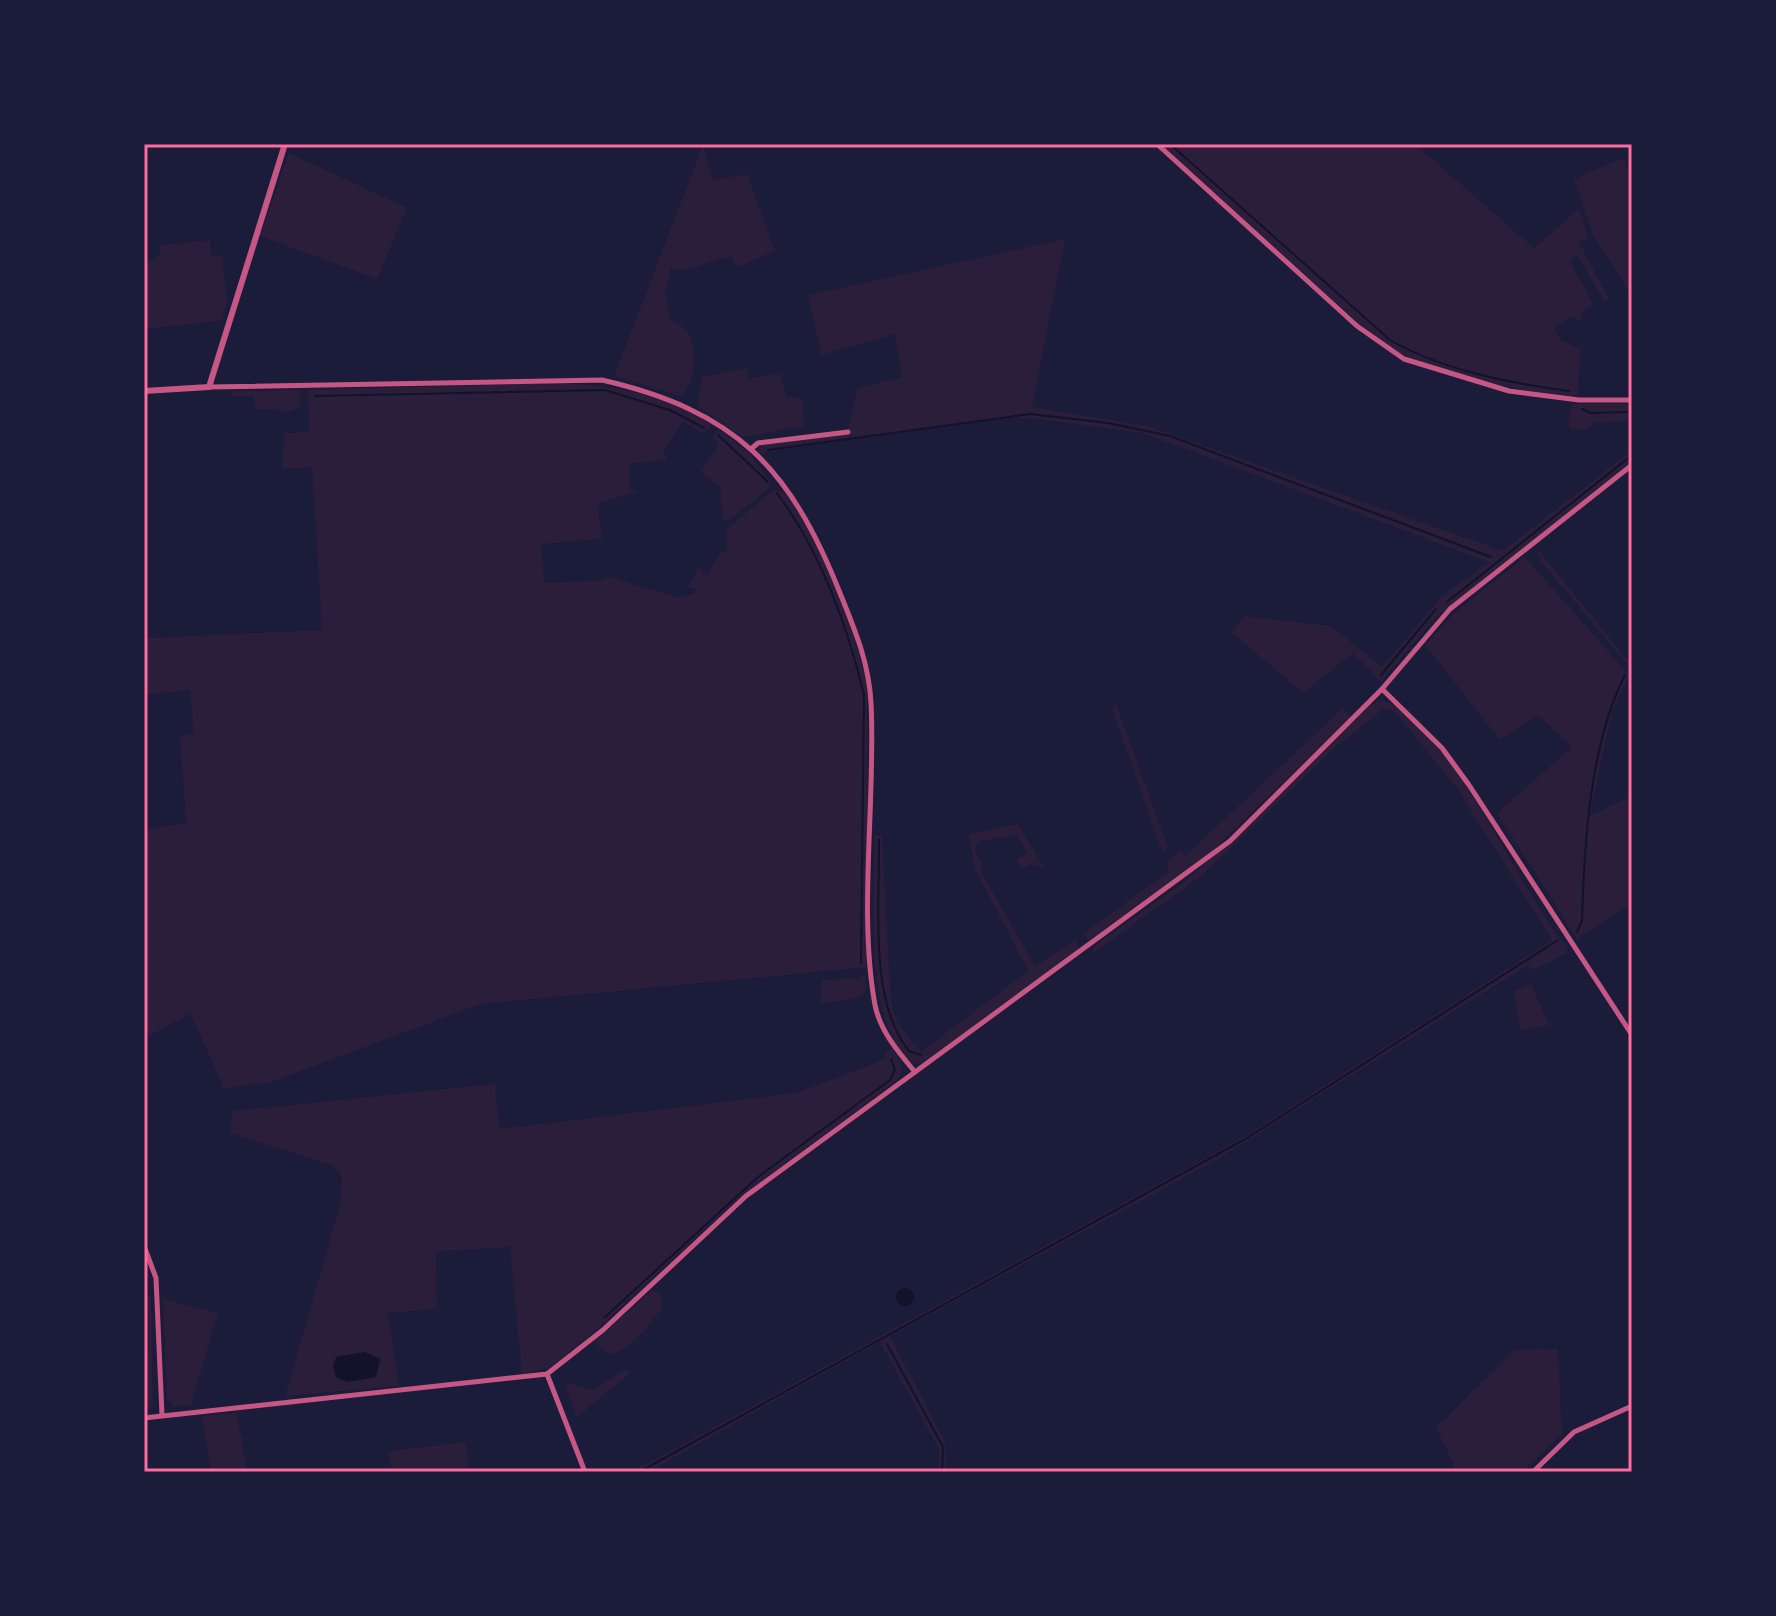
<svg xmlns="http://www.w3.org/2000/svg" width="1776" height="1616" viewBox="0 0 1776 1616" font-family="Cabin,sans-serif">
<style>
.green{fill:#2a1e3b}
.water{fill:#12122b}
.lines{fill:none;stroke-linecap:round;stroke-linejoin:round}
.stream{stroke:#12122b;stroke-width:2}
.minor{stroke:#c65784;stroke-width:5}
.tertiary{stroke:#c65784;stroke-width:6}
.neatline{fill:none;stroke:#ff6b9d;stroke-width:3}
</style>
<rect width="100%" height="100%" fill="#1b1b3a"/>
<g class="green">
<path d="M1160,144H1415L1534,248L1579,209L1588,238L1579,242L1609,299L1604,301L1578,256L1570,261L1593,304L1582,311V322L1570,316L1555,328L1560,340L1581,349L1577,396L1549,395L1464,377L1402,355L1361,325Z"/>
<path d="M703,145L713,180L747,174L775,251L737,267L731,256L683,271L671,268L665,292L671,321C703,329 698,377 682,397L614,376Z"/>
<path d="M289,153L407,208L377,279L260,236Z"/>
<path d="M1622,158L1632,180V296L1593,235L1574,179Z"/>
<path d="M1065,239L1032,407L1148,426L1503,551L1632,450V462L1437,616L1381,682L1353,653L1303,693L1231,632L1246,616L1331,626L1382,667L1442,596L1489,562L1142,433L1032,418H1009L758,453L761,444L846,434L858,388L902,377L895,334L821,355L808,295Z"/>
<path d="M210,240L211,257L222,256L227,303L221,321L144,329V267L159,255L161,245Z"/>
<path d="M747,368L749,378L780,374L787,396L803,399L804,426L743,437L697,406L702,377Z"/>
<path d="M562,383C618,386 662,395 711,424L705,435L683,421L663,453L668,460L629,464L630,490L641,491L598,503L602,539L541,544L544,583L604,580L608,576L679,598L695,593L696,589L689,587L698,567L707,575L720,552L727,551L726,530L773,490L784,492L816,540L847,616L867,681L869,967L481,1004L271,1082L224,1089L191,1014L144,1038V829L186,823L180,736L194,734L190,690L144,695V638L322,630L312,467L282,469L284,433L309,432L308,390Z"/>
<path d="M300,390L301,407L281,414L280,410L255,409L254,396L229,397L234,391Z"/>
<path d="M1572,404H1632V421L1594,423L1587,429H1571L1568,423Z"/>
<path d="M718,429L747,451L771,482L769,488L731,519L723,521L720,487L701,472L719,445L713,438Z"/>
<path d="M1537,548L1627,660L1632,651V670L1540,560Z"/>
<path d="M1525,557L1629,675L1611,714L1590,816L1627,798L1632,804V902L1577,939L1497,813L1572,747L1538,715L1500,740L1425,645L1452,615Z"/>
<path d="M1381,700C1444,712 1522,898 1568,948L1567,953L1533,970L1528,965L1213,1162L890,1336L945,1442L946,1472H938L939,1449L880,1342L648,1472H632L1247,1135L1552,940L1456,787L1395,712L1384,709L1338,745L1200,877L1092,954L1094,946L1184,882L1274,800L1367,707Z"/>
<path d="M1116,704L1168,847L1162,852L1111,706Z"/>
<path d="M1342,709L1351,716L1207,856L1088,941L1083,934L1169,871L1166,862L1179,851L1185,856Z"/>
<path d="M1017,824L1045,868L1032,864L1022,868L1016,860L1027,853L1017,835L978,841L975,850L982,864V873L1035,966L1076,939L1079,950L924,1063L916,1064C861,1030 875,895 874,836H882L891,1004L898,1024L921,1052L1028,971L975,869L969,834Z"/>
<path d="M861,974L866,975L865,992L854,999L820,1003L822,980L860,978Z"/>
<path d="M1531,984L1549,1025L1520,1031L1514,991Z"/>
<path d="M892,1049L901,1062L902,1073L895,1082L737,1200L593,1333L550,1367L522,1374L510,1247L445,1251L436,1253L437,1309L388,1313L399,1386L285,1396L340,1204L342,1176L332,1165L230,1133L233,1111L495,1084L499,1129L796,1093L886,1059L885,1052Z"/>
<path d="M652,1290L661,1295L662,1308C649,1325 630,1350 609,1355L594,1342Z"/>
<path d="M144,1293L151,1298L153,1407L144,1408Z"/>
<path d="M163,1299L218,1313L191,1405L174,1407L167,1398Z"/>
<path d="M1558,1349L1562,1434L1522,1472H1457L1436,1427L1515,1350Z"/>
<path d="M627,1369L629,1374L577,1417L564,1382L592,1390Z"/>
<path d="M237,1413L247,1472H215L211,1469L201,1416Z"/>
<path d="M466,1442L470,1472H392L388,1451Z"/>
</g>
<g class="water">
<circle cx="905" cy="1297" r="9"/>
<path d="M365,1352L380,1359L376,1377L347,1382L336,1377L333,1366L336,1357Z"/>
</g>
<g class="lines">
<g class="stream">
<path d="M1170,144L1390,340C1442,370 1509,383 1569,391"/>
<path d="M315,396L605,390L670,410L704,428"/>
<path d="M1582,409L1591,413L1632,412"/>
<path d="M718,435L768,482"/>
<path d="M768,450L1030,414L1108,423L1170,436L1491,557"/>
<path d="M777,493C820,551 847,624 864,695L861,963"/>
<path d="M1447,602L1632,455"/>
<path d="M1630,665L1632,661"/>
<path d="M1381,675L1436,609"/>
<path d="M879,839C880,903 868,1000 909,1051L921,1055"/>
<path d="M1577,932L1582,921C1584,846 1590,743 1625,675"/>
<path d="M605,1317L758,1177L890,1080L895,1070L891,1059"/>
<path d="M887,1344L943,1447L942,1472"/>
<path d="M639,1472L1247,1138L1558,940"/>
</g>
<g class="minor">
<path d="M1157,144L1357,326L1404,359L1509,391L1579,400H1632"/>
<path d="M209,387L602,380C736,411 790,467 840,593C855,630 869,663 871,703C876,798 858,913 875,1005C880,1031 899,1053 915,1072"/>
<path d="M751,449L758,443L848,432"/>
<path d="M1382,689L1442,748L1469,785L1632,1035"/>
<path d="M144,1246L156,1278L162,1415"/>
<path d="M547,1374L585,1472"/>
<path d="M144,1418L547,1374L603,1330L746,1196L1230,841L1382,689L1450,609L1632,465"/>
<path d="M1533,1472L1574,1432L1632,1406"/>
</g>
<path class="tertiary" d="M144,391L209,387L285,144"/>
</g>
<rect width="1776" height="1616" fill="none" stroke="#1b1b3a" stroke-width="292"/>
<rect x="146" y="146" width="1484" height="1324" class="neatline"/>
</svg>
